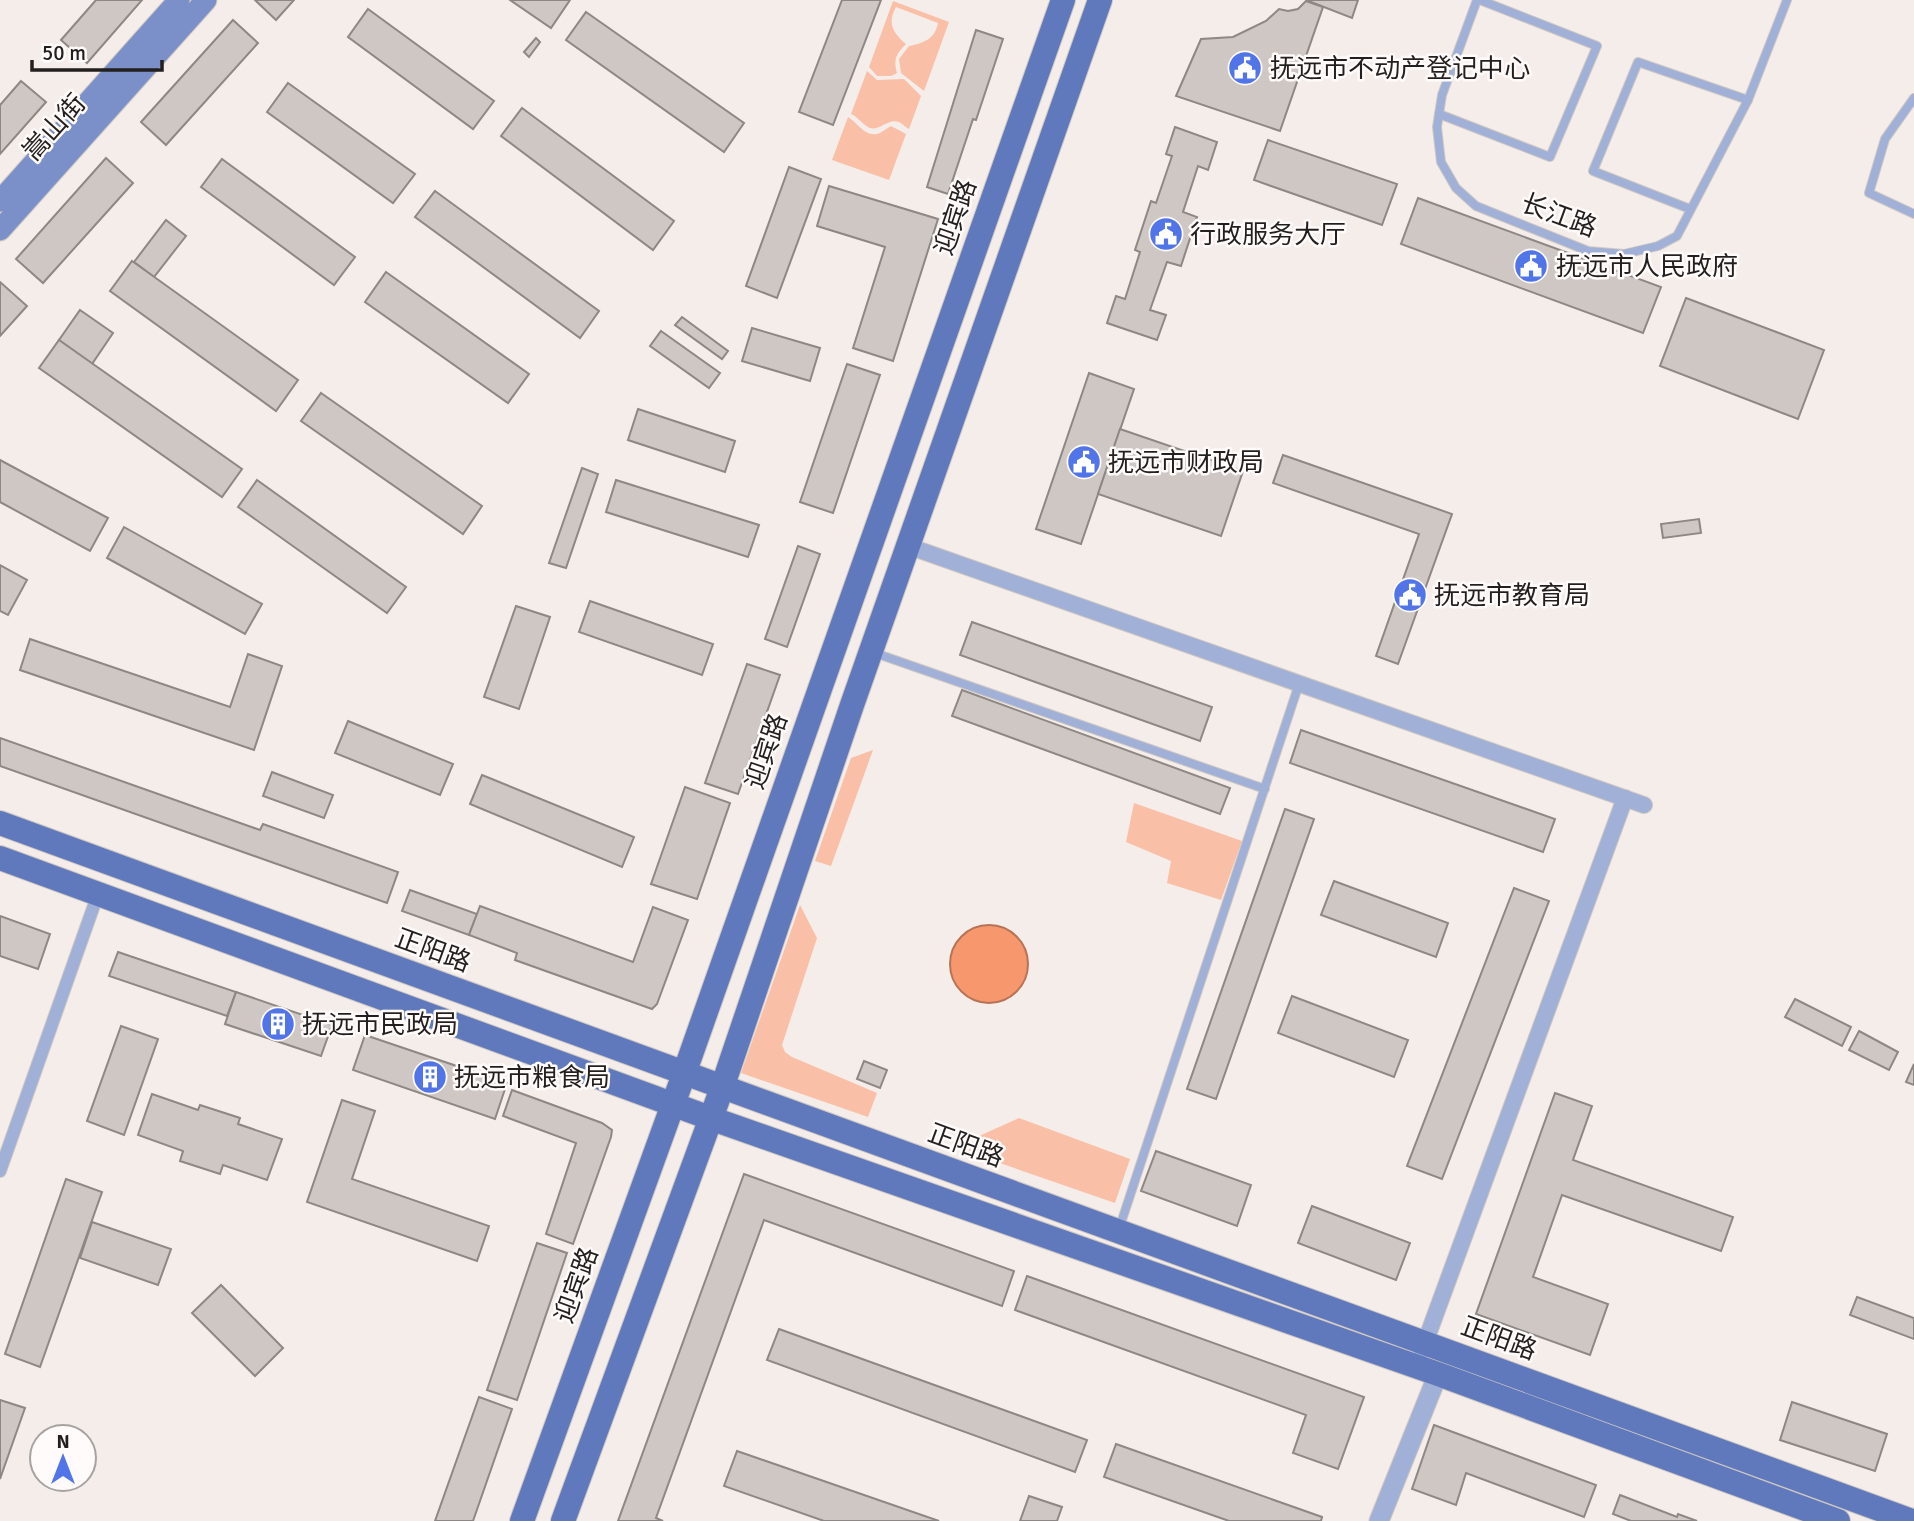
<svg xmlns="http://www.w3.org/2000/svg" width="1914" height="1521" viewBox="0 0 1914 1521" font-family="Signika,'Noto Sans SC',sans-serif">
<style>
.green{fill:#fabfa7}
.water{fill:#f7976e;stroke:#b77356;stroke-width:2}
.building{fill:#cfc7c4;stroke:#8e8784;stroke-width:2}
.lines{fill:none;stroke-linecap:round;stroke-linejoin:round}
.service-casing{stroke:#cfc8c4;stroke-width:10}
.pedestrian-casing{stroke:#cfc8c4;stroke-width:14}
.minor-casing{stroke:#cfc8c4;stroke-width:18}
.tertiary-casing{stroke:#cfc8c4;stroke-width:21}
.secondary-casing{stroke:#cfc8c4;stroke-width:23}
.primary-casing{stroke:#cfc8c4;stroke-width:26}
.service{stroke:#a0b0d6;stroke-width:8}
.pedestrian{stroke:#a0b0d6;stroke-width:12}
.minor{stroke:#a0b0d6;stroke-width:16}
.tertiary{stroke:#a0b0d6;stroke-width:19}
.secondary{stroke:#7b90c8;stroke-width:21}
.primary{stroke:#6079bd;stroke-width:24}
.labels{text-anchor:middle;stroke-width:5;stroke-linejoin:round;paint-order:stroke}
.poi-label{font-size:26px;fill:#221f1e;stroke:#fefbfa;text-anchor:start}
.street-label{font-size:26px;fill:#221f1e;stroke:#fefbfa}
</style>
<rect width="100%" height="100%" fill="#f5ede9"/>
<g class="green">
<path d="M893,1L949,22L924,91L901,73L899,59L909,46C924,43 935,39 938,23L896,7C887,23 893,33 906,44C896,54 893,59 897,73L891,76H877L869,67Z"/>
<path d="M867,71L877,80L904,79L921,96L909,129C905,127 903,124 899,122C888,118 880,131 870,128C863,125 858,117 851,114Z"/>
<path d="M848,117C858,123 866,139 880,133C884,131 887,128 891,126L906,134L889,180L832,160Z"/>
<path d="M873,750L831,866L815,861L851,758Z"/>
<path d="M1134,803L1242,841L1221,900L1167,883L1171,861L1126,842Z"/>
<path d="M800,905L817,938L782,1045L785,1052L792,1057L877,1093L868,1117L741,1073Z"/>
<path d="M1019,1118L1130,1159L1115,1203L968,1152L977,1137Z"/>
</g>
<circle class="water" cx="989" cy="964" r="39"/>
<g class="building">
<path d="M96,0H142L87,63L61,40Z"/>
<path d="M255,0H294L276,20Z"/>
<path d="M510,0H570L551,28Z"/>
<path d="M842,0H881L833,125L799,112Z"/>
<path d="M1306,0H1358L1352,18Z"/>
<path d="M1306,1L1323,7L1280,131L1176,96L1201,39L1233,37L1266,21L1279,9L1288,11L1298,9Z"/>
<path d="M368,9L494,101L473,129L348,37Z"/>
<path d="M586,12L744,123L724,152L566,40Z"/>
<path d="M233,20L258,43L166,145L141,122Z"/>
<path d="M976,30L1003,39L976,120L973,119L948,194L927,187Z"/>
<path d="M536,38L540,42L529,57L524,52Z"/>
<path d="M21,81L46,102L0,154V105Z"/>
<path d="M288,83L415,174L393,203L267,112Z"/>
<path d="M522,108L674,221L653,250L501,136Z"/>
<path d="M1175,127L1217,142L1208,170L1198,166L1183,212L1197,217L1181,266L1167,262L1150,310L1166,315L1157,340L1107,323L1116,296L1125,299L1140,252L1135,250L1151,201L1156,203L1172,156L1166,154Z"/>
<path d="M1268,140L1397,184L1382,225L1254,180Z"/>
<path d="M106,158L133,183L43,283L16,259Z"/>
<path d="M222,159L355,257L334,285L201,187Z"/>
<path d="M789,167L821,179L777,298L746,286Z"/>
<path d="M829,186L938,219L893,361L853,348L885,247L817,226Z"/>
<path d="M435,191L599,311L580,338L415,217Z"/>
<path d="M1418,198L1661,287L1643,333L1401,244Z"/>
<path d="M166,220L186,236L154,277L134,262Z"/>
<path d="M132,261L298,380L276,411L110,291Z"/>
<path d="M386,272L529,374L508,403L365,302Z"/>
<path d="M0,282L27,306L0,336Z"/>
<path d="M1686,298L1824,350L1798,419L1660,366Z"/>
<path d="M80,310L113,333L92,364L59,340Z"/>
<path d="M682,317L728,351L722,359L675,325Z"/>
<path d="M752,328L820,348L810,381L742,361Z"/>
<path d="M661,331L720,373L709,388L650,346Z"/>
<path d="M59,340L242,469L222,497L39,368Z"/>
<path d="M847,364L880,375L833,513L800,502Z"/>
<path d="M1089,373L1134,389L1081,544L1036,529Z"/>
<path d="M321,393L482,506L463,534L301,421Z"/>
<path d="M638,409L735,441L725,472L628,440Z"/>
<path d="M1120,429L1243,471L1221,536L1098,494Z"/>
<path d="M1283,455L1452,514L1398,664L1376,656L1419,534L1273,483Z"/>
<path d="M0,460L108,518L90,551L0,502Z"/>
<path d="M582,468L598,474L566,568L549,563Z"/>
<path d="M257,480L406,587L387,613L238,507Z"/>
<path d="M616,480L759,525L748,557L606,512Z"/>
<path d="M1699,519L1701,533L1663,538L1661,524Z"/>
<path d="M124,527L262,604L245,634L107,558Z"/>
<path d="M798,546L820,554L787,647L765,639Z"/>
<path d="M0,565L27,580L8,615L0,611Z"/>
<path d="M590,601L713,644L702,675L579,632Z"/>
<path d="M516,606L550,617L519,709L484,697Z"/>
<path d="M972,622L1212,707L1200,741L960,655Z"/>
<path d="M30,639L230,707L248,654L282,666L254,750L20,670Z"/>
<path d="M747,664L780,675L738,794L705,783Z"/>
<path d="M962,690L1230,788L1220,814L952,716Z"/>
<path d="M348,721L453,764L440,795L335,753Z"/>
<path d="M1301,730L1555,819L1543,852L1290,763Z"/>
<path d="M0,738L260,830L263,824L398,872L387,903L0,766Z"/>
<path d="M272,772L333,795L324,818L263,796Z"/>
<path d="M482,775L634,837L622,867L470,804Z"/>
<path d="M685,787L730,803L697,899L651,884Z"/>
<path d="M1285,809L1314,819L1216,1099L1187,1089Z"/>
<path d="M1334,881L1448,923L1436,957L1321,915Z"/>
<path d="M1514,888L1549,901L1442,1179L1407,1166Z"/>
<path d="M410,890L477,914L469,935L402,911Z"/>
<path d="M480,906L633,962L653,907L688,920L657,1004L652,1009L515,960L517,953L469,935Z"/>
<path d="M0,916L50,934L38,969L0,956Z"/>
<path d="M118,952L236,992L227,1016L109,976Z"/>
<path d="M236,992L332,1025L321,1056L225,1024Z"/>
<path d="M1292,996L1408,1040L1394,1077L1278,1033Z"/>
<path d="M1795,999L1851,1027L1842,1046L1785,1017Z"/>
<path d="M121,1026L158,1039L124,1135L87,1121Z"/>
<path d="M1859,1031L1898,1052L1889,1070L1849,1050Z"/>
<path d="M365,1035L507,1083L495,1119L353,1070Z"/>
<path d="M864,1061L887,1070L880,1088L857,1079Z"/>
<path d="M1914,1064V1085L1906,1082Z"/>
<path d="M512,1090L602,1123L612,1130L611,1137L573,1244L546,1234L576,1143L503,1116Z"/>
<path d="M1555,1093L1592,1106L1573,1160L1733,1217L1721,1251L1562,1195L1533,1277L1608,1304L1590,1355L1476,1314Z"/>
<path d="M152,1094L198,1110L200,1105L240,1118L238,1124L282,1139L267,1180L223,1165L220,1174L180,1161L183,1151L138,1135Z"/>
<path d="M342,1100L375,1111L352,1179L489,1226L477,1261L307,1202Z"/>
<path d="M1156,1151L1251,1185L1237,1226L1141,1191Z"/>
<path d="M744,1174L1014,1271L1002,1306L764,1220L656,1518L663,1521H618Z"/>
<path d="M66,1179L102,1192L40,1367L5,1354Z"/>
<path d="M1312,1206L1410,1243L1396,1280L1298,1243Z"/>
<path d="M92,1222L171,1249L158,1285L80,1258Z"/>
<path d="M537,1243L567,1253L517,1400L487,1390Z"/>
<path d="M1027,1276L1364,1397L1338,1469L1293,1453L1306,1415L1015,1310Z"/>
<path d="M221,1285L283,1348L255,1376L192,1313Z"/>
<path d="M1857,1297L1914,1318V1339L1850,1315Z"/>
<path d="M779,1329L1087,1440L1075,1472L767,1360Z"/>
<path d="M479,1397L512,1409L473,1521H435Z"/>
<path d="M0,1400L25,1408L0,1479Z"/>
<path d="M1792,1402L1887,1434L1875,1471L1780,1440Z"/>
<path d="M1434,1425L1596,1485L1584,1517L1466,1473L1456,1505L1412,1489Z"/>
<path d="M1116,1444L1322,1517L1321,1521H1229L1104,1477Z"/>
<path d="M737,1451L939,1521H824L724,1486Z"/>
<path d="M1620,1495L1677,1517L1678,1514L1697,1521H1631L1613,1514Z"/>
<path d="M1029,1496L1062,1507L1057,1521H1020Z"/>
</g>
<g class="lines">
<g class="service-casing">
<g id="service">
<path d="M1477,0L1442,95L1437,127L1441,162L1456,188L1476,206L1588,251L1624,254L1658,246L1677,236L1748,100L1787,0"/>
<path d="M1914,98L1885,139L1869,193L1914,214"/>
<path d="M1439,114L1550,157L1597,46L1480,0"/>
<path d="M1690,209L1593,171L1638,62L1748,100"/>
<path d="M875,653L1265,789"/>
<path d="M1119,1229L1299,684"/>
</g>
</g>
<g class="pedestrian-casing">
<path id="pedestrian" d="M0,1171L98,894"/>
</g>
<g class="minor-casing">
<g id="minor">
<path d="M908,546L1644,805"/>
<path d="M1422,1351L1625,798"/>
</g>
</g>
<g class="tertiary-casing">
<path id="tertiary" d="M1379,1521L1438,1374"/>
</g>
<g class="secondary-casing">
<g id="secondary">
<path d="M0,201L179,0"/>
<path d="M0,230L206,0"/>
</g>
</g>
<g class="primary-casing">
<g id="primary">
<path d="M0,823L1912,1521"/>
<path d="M0,858L710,1118L1438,1374L1838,1521"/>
<path d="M522,1521L684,1074L1063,0"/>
<path d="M563,1521L722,1088L852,705L1100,0"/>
</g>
</g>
<use href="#service" class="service"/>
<use href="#pedestrian" class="pedestrian"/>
<use href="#minor" class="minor"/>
<use href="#tertiary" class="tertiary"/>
<use href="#secondary" class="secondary"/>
<use href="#primary" class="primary"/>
</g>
<defs>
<g id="civic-disc" transform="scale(1.75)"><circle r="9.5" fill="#5174e8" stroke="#fefbfa"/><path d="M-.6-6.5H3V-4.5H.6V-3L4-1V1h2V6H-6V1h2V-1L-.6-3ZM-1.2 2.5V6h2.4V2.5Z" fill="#fff"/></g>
<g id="building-disc" transform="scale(1.75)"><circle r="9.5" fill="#5174e8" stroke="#fefbfa"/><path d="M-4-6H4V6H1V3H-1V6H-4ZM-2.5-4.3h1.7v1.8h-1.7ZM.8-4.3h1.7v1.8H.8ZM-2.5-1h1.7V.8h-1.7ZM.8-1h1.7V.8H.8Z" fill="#fff"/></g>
</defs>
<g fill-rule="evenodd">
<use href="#civic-disc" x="1245" y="68"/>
<use href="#civic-disc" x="1166" y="234"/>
<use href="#civic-disc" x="1531" y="266"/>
<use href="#civic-disc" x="1084" y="462"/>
<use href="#civic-disc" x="1410" y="595"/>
<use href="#building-disc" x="278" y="1024"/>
<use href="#building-disc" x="430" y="1077"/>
</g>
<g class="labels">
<g class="poi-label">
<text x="1270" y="77">抚远市不动产登记中心</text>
<text x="1190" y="243">行政服务大厅</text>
<text x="1556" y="275">抚远市人民政府</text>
<text x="1108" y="471">抚远市财政局</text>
<text x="1434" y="604">抚远市教育局</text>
<text x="302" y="1033">抚远市民政局</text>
<text x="454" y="1086">抚远市粮食局</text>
</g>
<g class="street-label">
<text transform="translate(54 127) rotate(-48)" y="9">嵩山街</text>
<text transform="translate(1559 215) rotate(20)" y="9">长江路</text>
<text transform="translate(955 217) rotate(-71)" y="9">迎宾路</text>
<text transform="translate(766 751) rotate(-71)" y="9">迎宾路</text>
<text transform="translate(433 950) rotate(20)" y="9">正阳路</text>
<text transform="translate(966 1145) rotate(20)" y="9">正阳路</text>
<text transform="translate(576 1285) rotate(-70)" y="9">迎宾路</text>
<text transform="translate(1499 1338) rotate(20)" y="9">正阳路</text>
</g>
</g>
<g transform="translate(63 1458)"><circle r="33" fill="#fefbfa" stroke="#a6a3a2" stroke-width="2"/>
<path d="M0-5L12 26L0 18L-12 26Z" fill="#5174e8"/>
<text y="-10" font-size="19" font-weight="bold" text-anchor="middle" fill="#221f1e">N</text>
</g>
<path d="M32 60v10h130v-10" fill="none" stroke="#221f1e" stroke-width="3.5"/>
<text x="42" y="60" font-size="21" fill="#221f1e" stroke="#fefbfa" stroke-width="5" paint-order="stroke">50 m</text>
</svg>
